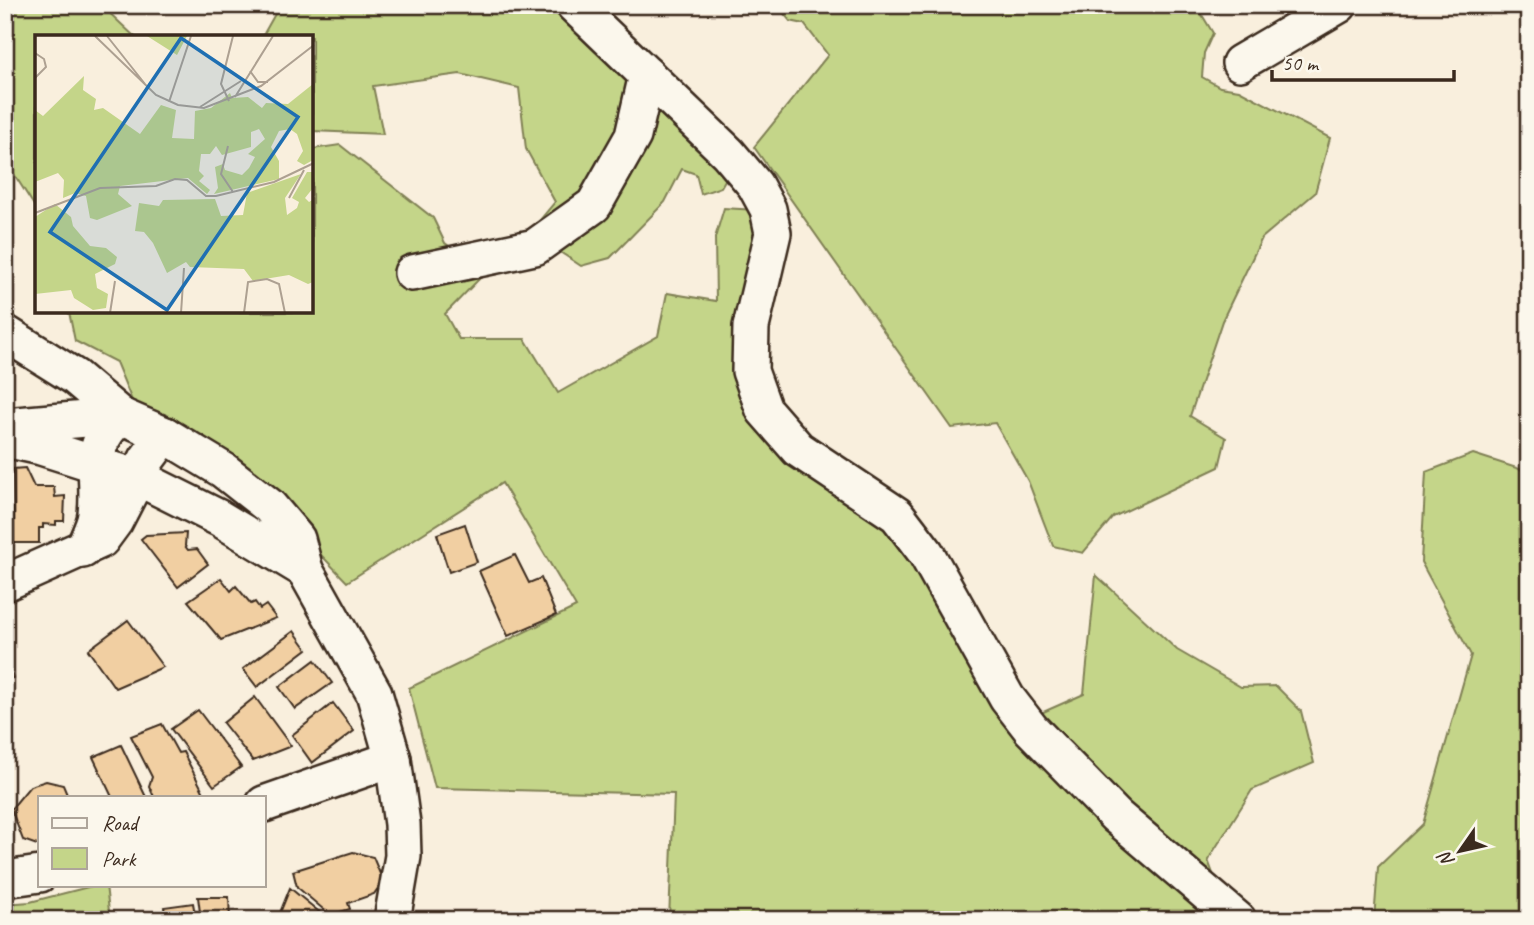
<svg xmlns="http://www.w3.org/2000/svg" width="1534" height="925" viewBox="0 0 1534 925" font-family="Caveat,sans-serif">
<style>
.green{fill:#c4d589;stroke:#808054;stroke-width:2}
.building{fill:#f1cfa2;stroke:#3b2a1e;stroke-width:2}
.lines{fill:none;stroke-linecap:round;stroke-linejoin:round}
.minor-casing{stroke:#3b2a1e;stroke-width:40}
.minor{stroke:#fbf7ec;stroke-width:35}
.inset-road{fill:none;stroke:#ada091;stroke-width:2}
.view{fill:#1f6fb2;fill-opacity:0.15;stroke:#1f6fb2;stroke-width:3.5}
.inset-edge{fill:none;stroke:#3b2a1e;stroke-width:3.5}
</style>
<rect width="100%" height="100%" fill="#f9efdd"/>
<filter id="ink" filterUnits="userSpaceOnUse"><feTurbulence type="fractalNoise" baseFrequency=".0143" numOctaves="2"/><feDisplacementMap in="SourceGraphic" scale="14" xChannelSelector="R" yChannelSelector="G"/><feConvolveMatrix kernelMatrix="1 2 1 2 8 2 1 2 1" color-interpolation-filters="sRGB"/></filter>
<g filter="url(#ink)">
<g class="green">
<path d="M5,5H101L135,37H37V210L5,160Z"/>
<path d="M280,5H562L728,175L721,187L701,194L696,174L682,169L665,202L610,258L581,266L530,232L555,202L526,149L519,88L460,74L373,86L383,134L312,131V37H262Z"/>
<path d="M777,5H1196L1213,33L1204,53L1202,77L1220,87L1239,90L1330,138L1315,193L1262,238L1222,321L1190,416L1226,438L1219,467L1113,517L1083,553L1053,546L1028,481L995,423L952,428L754,147L828,55L804,24L790,21Z"/>
<path d="M340,145L433,218L445,243L486,272L445,314L459,339H525L558,393L658,336L667,293L716,301L715,238L724,208L756,210L763,233L739,375L898,526L1032,717L1084,694L1096,575L1177,650L1241,687L1276,686L1301,711L1314,763L1252,790L1208,860L1230,920H669L674,794L435,788L409,688L576,607L502,483L347,582L274,506L142,425L116,362L75,341L69,312H312V149Z"/>
<path d="M1473,454L1529,472V920H1374L1378,867L1423,824L1471,655L1421,562L1426,472Z"/>
<path d="M96,885H106L110,920H5V904L30,902Z"/>
</g>
<g class="building">
<path d="M25,468L34,487H54L55,497L65,496L64,521H56V525L43,524V528H39V543H14L13,469Z"/>
<path d="M9,485L10,558H5V486Z"/>
<path d="M465,524L477,562L449,572L437,534Z"/>
<path d="M186,533L185,546L188,550L197,549L208,564L178,587L141,539L146,535Z"/>
<path d="M515,555L529,583L541,578L556,615L508,636L479,571Z"/>
<path d="M221,578L231,591L236,586L251,604L255,602L260,609L266,605L276,618L221,640L188,601Z"/>
<path d="M128,620L163,667L115,688L88,650Z"/>
<path d="M294,631L307,649L257,687L243,669Z"/>
<path d="M5,650L13,678L5,681Z"/>
<path d="M315,660L332,683L295,709L279,687Z"/>
<path d="M255,697L291,746L253,761L223,723Z"/>
<path d="M333,703L354,731L312,763L292,735Z"/>
<path d="M198,710L241,767L214,786L171,729Z"/>
<path d="M162,724L178,753L183,752L206,797H154L149,786L152,777L131,736Z"/>
<path d="M121,745L146,797H112L93,757Z"/>
<path d="M46,781L63,785L68,797H40V844L37,845L23,840L11,809L30,786Z"/>
<path d="M353,852L373,857L383,881L374,894L348,903L350,909L330,915L297,887L293,871Z"/>
<path d="M290,888L329,920H277Z"/>
<path d="M198,897H229L230,920H201Z"/>
<path d="M193,903L196,920H166L164,907Z"/>
</g>
<g class="lines">
<g class="minor-casing">
<g id="minor">
<path d="M574,5L728,153L755,185L768,209L773,233L751,327L750,371L764,410L798,449L897,515L926,553L1007,698L1031,729L1116,816L1238,920"/>
<path d="M1240,63L1339,5"/>
<path d="M412,273L535,247L594,205L633,136L647,75"/>
<path d="M5,333L75,377L121,416L165,435L223,470L269,506L297,539L305,570L374,693L393,759L402,824L403,856L392,920"/>
<path d="M5,426L121,416"/>
<path d="M5,439L41,447L139,478L219,518L305,570"/>
<path d="M83,550C87,539 95,526 96,514C101,472 84,448 121,416"/>
<path d="M5,583L101,540L115,521L147,459L165,435"/>
<path d="M264,804L393,759"/>
<path d="M5,879L40,874"/>
</g>
</g>
<use href="#minor" class="minor"/>
</g>
</g>
<g transform="translate(35 35)">
<rect width="278" height="278" fill="#f9efdd"/>
<path d="M112,1H152L142,20ZM49,41L48,55L61,64L59,75L68,73L105,99L126,70L141,75L137,103L159,104L160,76L176,73L195,58L197,63L213,62L227,73L231,68L253,69L278,49V125L269,130L262,126L268,116L262,99L255,94L244,96L236,112L244,126V144L179,159L183,153L180,132L188,129L190,135L207,140L214,133L220,122L213,119L230,104L224,94L216,97V112L187,120L181,111L175,119H166L164,136L169,141L164,146L175,155L172,159L153,143L85,151L83,159L97,171L62,185L55,183L51,161L40,158L28,163L29,145L23,138L0,147V75L8,81ZM272,137H278V153L270,163L274,167L279,164L278,247L273,249L254,240L218,246L209,234L155,232L151,227L132,238L118,208L109,197L100,196L104,168L124,171L128,165L180,164L186,181L208,180L212,158L266,139L250,163L252,180L262,173L264,167L257,163ZM20,169L36,182L38,191L55,211L71,213L82,222L80,229L60,239L62,253L73,259L71,273L58,275L39,263L36,255L0,259V182Z" fill="#c4d589"/>
<path class="inset-road" d="M60,1L121,60L143,70L169,73L226,51L279,10M72,1L110,49M0,18L9,24L11,32L0,43M215,36L223,47H233M200,62L238,1M194,66L186,49L198,1M134,67L156,1M165,72L206,46M193,111L186,139L198,157M254,163L269,135M0,178L65,153L121,151L140,144L152,145L171,161H181L239,147L279,128M75,278L80,246M146,278L149,233M209,278L213,247L232,244L244,249L250,278"/>
<path class="view" d="M146,3L263,82L132,275L15,197Z"/>
<rect width="278" height="278" class="inset-edge"/>
</g>
<rect width="1534" height="925" fill="none" stroke="#fbf7ec" stroke-width="28"/>
<rect x="14" y="14" width="1506" height="897" fill="none" stroke="#3b2a1e" stroke-width="2.5" filter="url(#ink)"/>
<rect x="38" y="796" width="228" height="91" fill="#fbf7ec" stroke="#aea59a" stroke-width="2"/>
<rect x="52" y="818" width="35" height="10" fill="#fbf7ec" stroke="#aea59a" stroke-width="2"/>
<text x="102" y="830" font-size="21" fill="#3b2a1e">Road</text>
<rect x="52" y="848" width="35" height="21" fill="#c4d589" stroke="#aea59a" stroke-width="2"/>
<text x="102" y="866" font-size="21" fill="#3b2a1e">Park</text>
<g transform="translate(1460 851) rotate(236)" stroke="#fbf7ec" stroke-width="5" paint-order="stroke">
<path d="M0-5L12 26L0 18L-12 26Z" fill="#3b2a1e"/>
<text y="-10" font-size="19" font-weight="bold" text-anchor="middle" fill="#3b2a1e">N</text>
</g>
<path d="M1272 70v10h182v-10" fill="none" stroke="#3b2a1e" stroke-width="3.5"/>
<text x="1282" y="70" font-size="21" fill="#3b2a1e" stroke="#fbf7ec" stroke-width="5" paint-order="stroke">50 m</text>
</svg>
